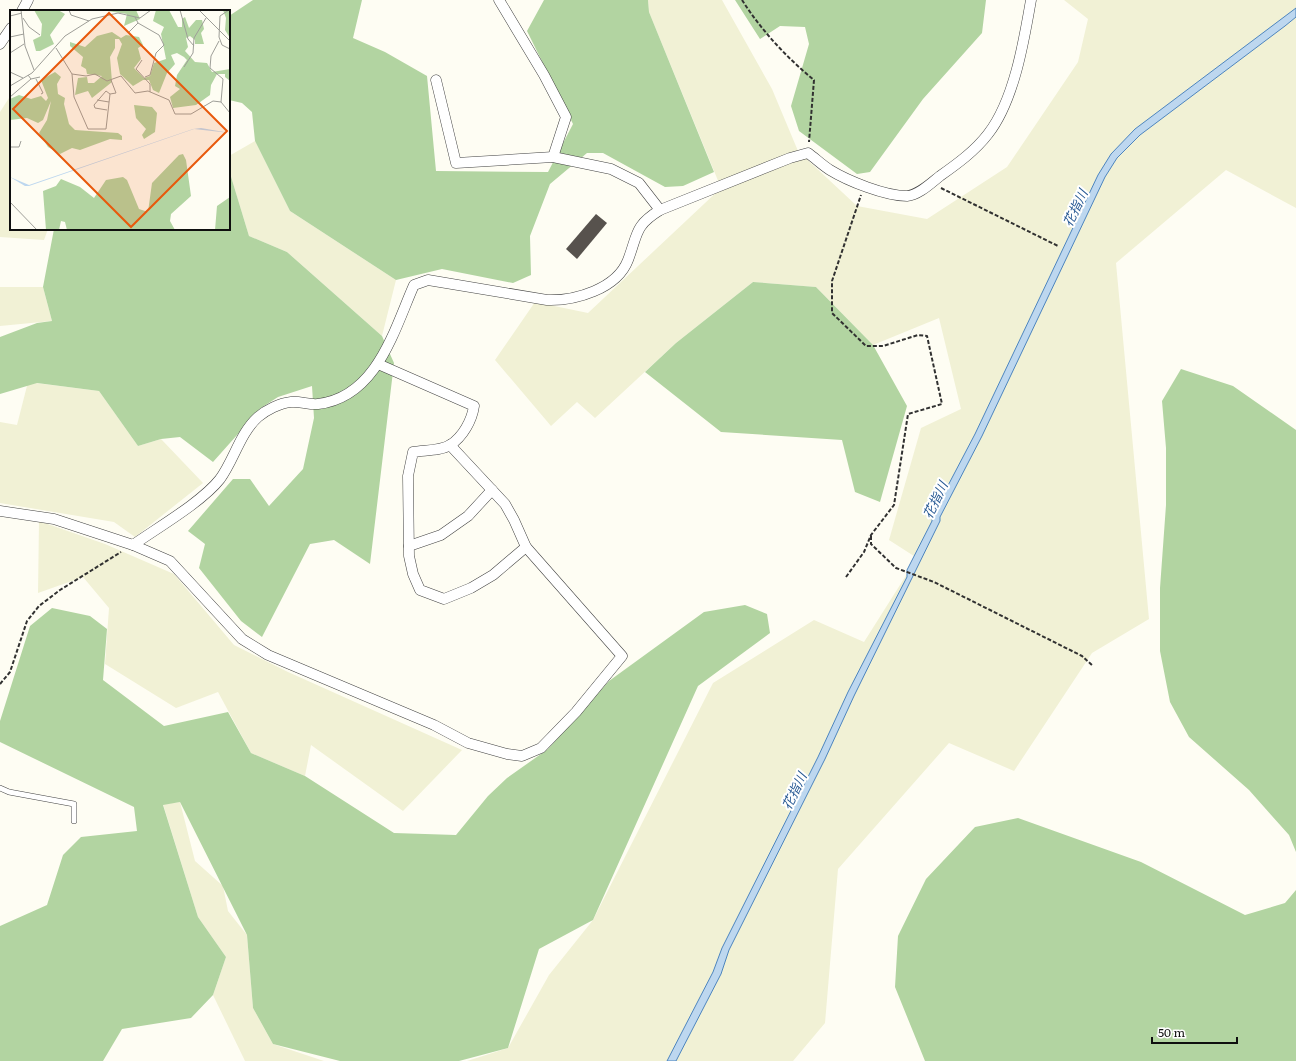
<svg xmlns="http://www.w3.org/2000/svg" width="1296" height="1061" viewBox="0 0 1296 1061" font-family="Literata,'Noto Sans JP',serif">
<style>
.farmland{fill:#f1f1d5}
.forest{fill:#b2d4a1}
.water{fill:#bdd7ef;stroke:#4d85be}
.building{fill:#57524d}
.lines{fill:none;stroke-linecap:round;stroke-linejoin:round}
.service-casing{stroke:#424242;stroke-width:6}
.minor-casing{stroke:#424242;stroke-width:11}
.path{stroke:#313131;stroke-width:2;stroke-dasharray:4 2;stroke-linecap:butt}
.service{stroke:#fff;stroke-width:5}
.minor{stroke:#fff;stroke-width:10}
.labels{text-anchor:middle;stroke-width:4;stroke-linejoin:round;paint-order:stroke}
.water-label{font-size:13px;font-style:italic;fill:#265893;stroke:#fff}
.inset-road{fill:none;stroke:#9e9e98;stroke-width:1}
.view{fill:#e8590c;fill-opacity:0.15;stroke:#e8590c;stroke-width:2}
.inset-edge{fill:none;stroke:#0f0f0f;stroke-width:2}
</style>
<rect width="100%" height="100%" fill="#fefdf3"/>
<g class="farmland">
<path d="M648,0H722L772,89L798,151L857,206L927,219L1007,167L1078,62L1088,19L1064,0H1296V208L1226,170L1116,263L1149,619L1092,653L1014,771L949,743L838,869L825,1023L793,1061H467L508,1048L549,975L593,920L713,683L814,620L864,642L917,558L889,540L921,428L961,409L939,318L873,345L816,287L753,282L676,343L595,418L577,402L551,426L495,360L535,302L588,313L721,188L649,12Z"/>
<path d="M11,95V229H48L44,240L0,237V112Z"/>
<path d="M255,141L290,211L396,280L382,336L287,252L249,236L229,170V156Z"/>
<path d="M0,287H43L52,321L0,326Z"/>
<path d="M28,382L99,391L138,446L161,439L203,483L135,537L114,522L0,503V422L17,425Z"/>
<path d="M39,521L105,544L174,574L234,645L288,672L462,750L403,811L311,745L305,776L251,753L218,692L176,708L105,664L109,608L83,577L38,593Z"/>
<path d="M180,802L195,861L223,886L228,911L247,935L253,1008L273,1044L324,1061H245L213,995L226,957L198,917L163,804Z"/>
</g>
<g class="forest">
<path d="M253,0H362L353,38L385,52L427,76L436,171L548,172L573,124L527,31L544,0H648L649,12L714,172L683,186L665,187L603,153H587L550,184L530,236L531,275L513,283L442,269L396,280L290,211L255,141L252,112L242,103L229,100V16Z"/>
<path d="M735,0H986L982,33L923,99L870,172L857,174L799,131L791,106L809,44L805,27L780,26L760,39Z"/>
<path d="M229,170L249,236L287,252L382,336L394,363L370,564L334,540L310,544L262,637L241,621L199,568L205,544L188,531L233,479H250L269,506L303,469L314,418L312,386L278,397L261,408L213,462L180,437L161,439L138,446L99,391L37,383L0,394V337L37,323L52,321L43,287L54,229H229Z"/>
<path d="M753,282L816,287L873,345L907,406L880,502L855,492L842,440L721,432L645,372L676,343Z"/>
<path d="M1181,369L1233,386L1296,430V852L1289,835L1249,790L1189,737L1170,702L1160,651V588L1166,505V448L1162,401Z"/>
<path d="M745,605L767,614L770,633L698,686L593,920L539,949L508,1048L459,1061H340L273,1044L253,1008L247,935L180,802L163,805L198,917L226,957L213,995L191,1018L122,1029L103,1061H0V926L47,905L63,855L81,837L137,831L134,807L0,742V721L30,626L52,608L90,616L107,629L103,680L164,726L228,712L251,753L305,776L394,833L456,835L488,796L507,778L548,749L609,681L704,612Z"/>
<path d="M1018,818L1141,862L1245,915L1285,903L1296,890V1061H925L895,987L898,936L926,879L975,827Z"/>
</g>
<path class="water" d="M1296,8V17L1285,26L1140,135L1117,158L1105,177L982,436L940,517V521L854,696L825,759L729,950L721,974L676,1061H667L713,972L722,948L818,757L848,692L907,577V570L932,521V516L975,434L1098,175L1111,154L1135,129Z"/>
<path class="building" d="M596,214L607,223L577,259L566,249Z"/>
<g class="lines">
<g class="service-casing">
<path id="service" d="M0,788L9,792L74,804V821"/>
</g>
<g class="minor-casing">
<g id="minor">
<path d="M499,0L544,75L566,117L553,157"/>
<path d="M22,11L28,0"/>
<path d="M0,44L11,28"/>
<path d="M436,80L456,163L553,157L611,169L639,183L660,210"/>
<path d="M378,364L474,406C472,420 463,437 450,445C441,451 424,450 413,452L408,476L409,556L413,574L420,590L444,599L471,588L493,575L526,547"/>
<path d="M0,511L54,519L133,545C157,528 202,502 220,479C234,460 240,433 258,417C266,410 280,403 291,402C300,401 309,405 318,404C377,397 394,330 414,285L428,280L547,300C575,301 617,289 628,260C638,234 634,226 660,210L790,158L808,153C815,158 822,165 830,170C848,181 885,196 907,196C919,195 931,183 940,176C957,164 975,151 988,134C1014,101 1024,41 1031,0"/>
<path d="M133,545L170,561L242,639L268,655L434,725L468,743L507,754L522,756L541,748L576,712L622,656L526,547L514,520L505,504L450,445"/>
<path d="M409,546L441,535L468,516L492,490"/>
</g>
</g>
<g class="path">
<path d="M742,0C761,30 787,58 814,80L809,142"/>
<path d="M941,188L1058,246"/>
<path d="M871,536V544L896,568L934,582L1082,656L1093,666"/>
<path d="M846,577L864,552L871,535L894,505L908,414L942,404L927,336L918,335L883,346H866L832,313V281L861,195"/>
<path d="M0,684L10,672L27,621L39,606L60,590L121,552"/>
</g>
<use href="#service" class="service"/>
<use href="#minor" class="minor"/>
</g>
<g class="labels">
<g class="water-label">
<text transform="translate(1075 208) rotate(-64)" y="5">花指川</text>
<text transform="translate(935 500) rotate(-64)" y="5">花指川</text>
<text transform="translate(794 791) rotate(-64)" y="5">花指川</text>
</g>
</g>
<g transform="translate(10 10)">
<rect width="220" height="220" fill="#fefdf3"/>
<path d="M24,0H48L55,4L40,25L44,34L30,41H26L23,30L31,26L32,14ZM91,0H126L130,9L114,16L117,4ZM146,0H159L168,17H172V9L175,7L179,18L186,10H192L194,19L191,23L194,34H185V30L180,26L176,28L178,37L175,41L185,52L197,53L202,62L220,59V71L215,67V64H207L201,75L200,85L186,95L163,98L160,87L170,79L165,76L167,65L177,50L174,47L167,43L161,45L165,54L157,63L149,83L143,80L139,70H133L123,76L110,64L107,48L112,34L109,29H105V38L100,47L102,72L82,88L78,81L65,85L68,68L77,67L78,73H84L92,66L77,64L76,59L71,56L73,47L60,36V32L75,37L87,26L102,22L111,28L116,25L129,27L133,35L128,38L131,49L124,58L134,68L140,66L144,53L156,49L151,24L154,17L143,11ZM213,0H220V28L215,20L216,8ZM45,62L51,67L47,74L48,84L55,88L54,94L59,114L65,120L108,123L112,126V130L100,129L70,140L62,138L50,144L38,137L29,123L37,110L41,91L33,110L28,113L17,108L0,110V89L9,85L21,89L31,86L36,91L38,88L31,70ZM124,95L142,97L147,103L145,122L134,129L132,125L136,119L126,108ZM173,144L176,150L181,186L161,204L160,211L165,220H57L55,212L51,211L49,220H36L33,181L46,176L51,169L70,177L84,188L96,170L113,167L117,170L129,199L138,202L142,173L169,145ZM220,187V220H205L207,196Z" fill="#b2d4a1"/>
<path d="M191,118L220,123L184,119L19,176H15L0,167L19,175L183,119Z" fill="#bdd7ef"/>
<path class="inset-road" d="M11,0L15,36L24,60M59,0L61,5L79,11M170,0L178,29L184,36M189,0L220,31M219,0L210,6L209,27L212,35L220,39M0,6L12,3M125,7L128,13L149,25L154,35L146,43L140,65L135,67M13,8L19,17L30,25M119,22L128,13M0,27L14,24M209,31L201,46L200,58L213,69L211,92L220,103M46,38L62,64L76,66L85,64L97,71L111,66L125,83L138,81L159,90L165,104H181L203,91L211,92M0,43L14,34M132,50L126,59L140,74V82M174,57L183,43L184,28L196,8M0,62L13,68M62,64L64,87L78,119H96L100,84M18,65L21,69L30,67M26,69L33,83L31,84M0,76L22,63L55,26L82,9L108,3L130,8L141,0M0,87L21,69M87,90L99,92M97,100L85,98L84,95L96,81L100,84L106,83L101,70M0,137H9L11,131M0,192L27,220"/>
<path class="view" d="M99,3L217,121L121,217L3,99Z"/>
<rect width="220" height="220" class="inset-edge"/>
</g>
<path d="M1152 1037v6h85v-6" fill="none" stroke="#0f0f0f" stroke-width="2"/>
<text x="1158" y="1037" font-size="12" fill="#0f0f0f" stroke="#ffffff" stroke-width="3" paint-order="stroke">50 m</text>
</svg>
